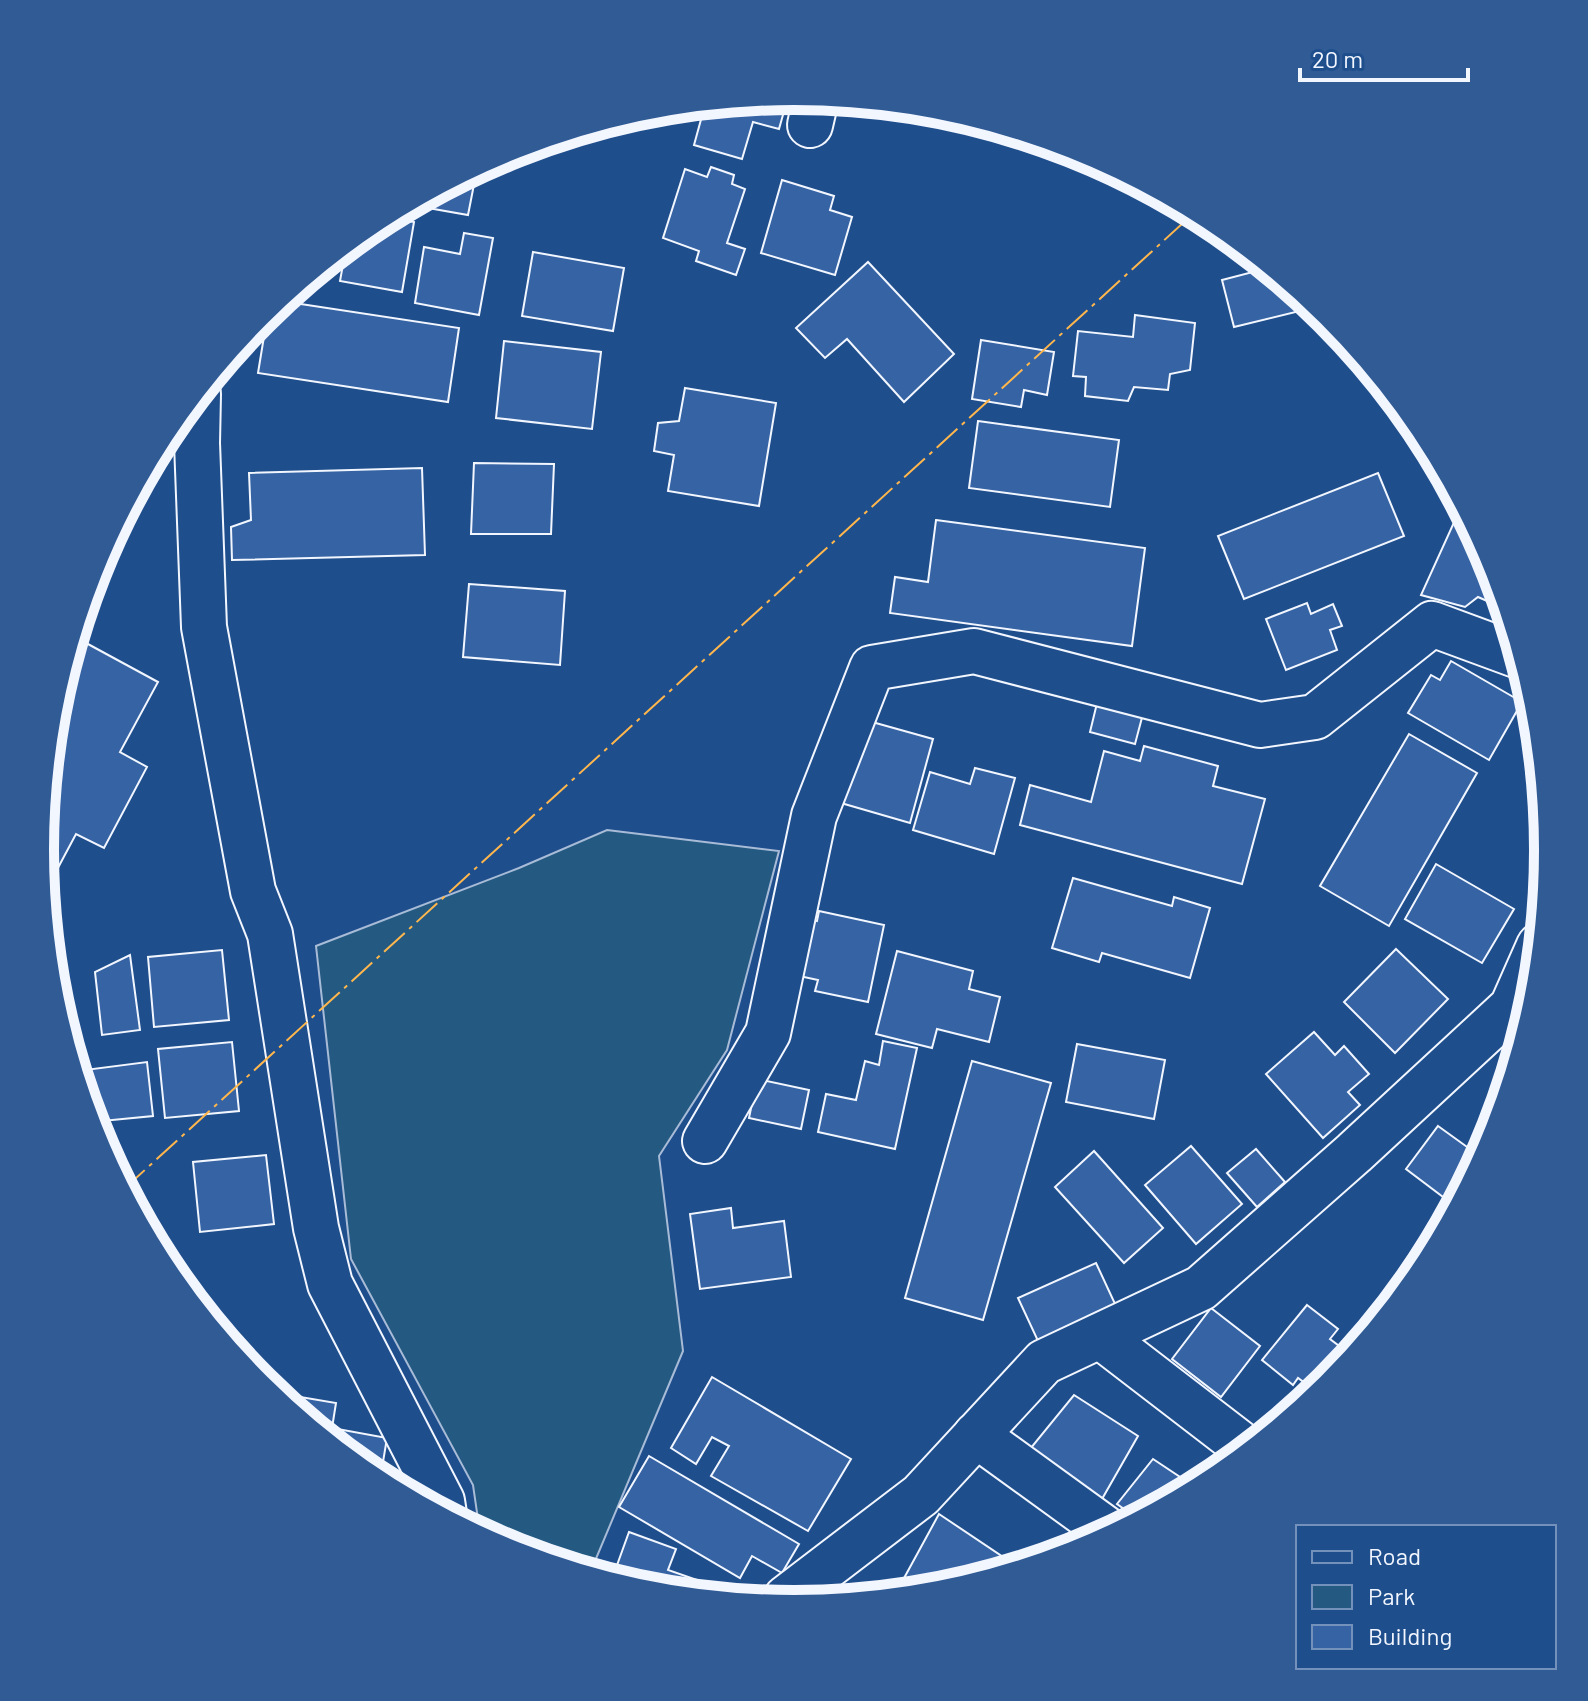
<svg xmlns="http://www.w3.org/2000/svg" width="1588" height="1701" viewBox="0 0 1588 1701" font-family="Barlow,sans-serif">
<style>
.green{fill:#245a82;stroke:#a8bbd7;stroke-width:2}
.building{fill:#3563a3;stroke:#f2f6ff;stroke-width:2}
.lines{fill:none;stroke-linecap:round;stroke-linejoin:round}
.street-casing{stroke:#f2f6ff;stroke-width:48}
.street{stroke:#1f4e8c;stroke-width:44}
.power{stroke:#ffb74d;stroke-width:2;stroke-dasharray:28 6 4 6;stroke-linecap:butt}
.rim{fill:none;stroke:#f2f6ff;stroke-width:10}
</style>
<rect width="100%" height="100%" fill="#1f4e8c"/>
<path class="green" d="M607,830L779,851L727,1050L659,1156L683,1351L590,1573L505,1547L480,1533L473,1485L351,1259L316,946L519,868Z"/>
<g class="building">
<path d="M788,97L779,129L753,122L742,159L694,145L705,105Z"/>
<path d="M711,167L734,175L732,184L745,189L727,243L745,249L736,275L696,261L699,251L663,238L685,169L707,177Z"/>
<path d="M477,169L468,215L411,205Z"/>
<path d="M782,180L834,196L830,210L852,217L835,275L761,253Z"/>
<path d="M386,218L414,222L402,292L340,281L346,248L366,231L383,234Z"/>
<path d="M464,233L493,238L479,315L415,303L424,247L460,254Z"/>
<path d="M533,252L624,268L613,331L522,316Z"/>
<path d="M868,262L954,354L904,402L847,339L825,358L796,328Z"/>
<path d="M1268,268L1312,305V308L1234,327L1222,280Z"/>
<path d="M281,301L459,328L448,402L258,373L268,312Z"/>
<path d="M1135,315L1195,323L1190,370L1170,374L1168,390L1134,387L1128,401L1085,396L1086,377L1073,376L1078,331L1133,337Z"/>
<path d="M981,340L1054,352L1047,395L1024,390L1021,407L972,399Z"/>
<path d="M504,341L601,352L592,429L496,418Z"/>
<path d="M685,388L776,403L759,506L668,491L674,455L654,451L658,423L679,421Z"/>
<path d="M978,421L1119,440L1110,507L969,488Z"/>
<path d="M474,463L554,464L551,534H471Z"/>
<path d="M422,468L425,555L232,560L231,527L251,520L249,473Z"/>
<path d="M1378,473L1404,536L1244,599L1218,536Z"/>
<path d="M1461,507L1491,562L1509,622L1498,617L1501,607L1478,597L1465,607L1421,595Z"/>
<path d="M936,520L1145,548L1132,646L890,613L895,577L928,582Z"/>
<path d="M469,584L565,591L560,665L463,657Z"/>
<path d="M1307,603L1311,614L1333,604L1342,626L1330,630L1337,650L1286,670L1266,619Z"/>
<path d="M75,637L158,682L120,752L147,767L104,848L76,834L52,879L42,873L40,850L55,703Z"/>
<path d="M1451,661L1522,702L1489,760L1408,713L1431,675L1440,680Z"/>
<path d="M1098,699L1144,710L1135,744L1090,732Z"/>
<path d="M865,720L933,739L910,823L841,803Z"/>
<path d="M1409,734L1477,773L1389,926L1320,886Z"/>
<path d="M1144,746L1218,766L1213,786L1265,799L1242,884L1020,825L1030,785L1091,802L1104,751L1140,761Z"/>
<path d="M975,768L1015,778L994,854L913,830L930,772L970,784Z"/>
<path d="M1436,864L1514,909L1482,963L1405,919Z"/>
<path d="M1073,878L1172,906L1174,897L1210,908L1190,978L1102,953L1099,962L1052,948Z"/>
<path d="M819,911L884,925L868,1002L815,991L818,980L790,974L809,919L817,921Z"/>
<path d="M1396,949L1448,999L1395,1053L1344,1002Z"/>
<path d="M222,950L229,1020L154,1027L148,957Z"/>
<path d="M897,951L973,971L969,989L1000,997L989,1042L937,1029L932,1048L876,1034Z"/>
<path d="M130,955L140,1030L102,1035L95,972Z"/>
<path d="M1314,1032L1335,1055L1344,1046L1369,1074L1348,1092L1360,1105L1323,1138L1266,1074Z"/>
<path d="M883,1041L917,1048L895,1149L818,1132L826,1094L856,1100L865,1061L879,1065Z"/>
<path d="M232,1042L239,1111L165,1118L158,1049Z"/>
<path d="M1077,1044L1165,1060L1154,1119L1066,1102Z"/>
<path d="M972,1061L1051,1083L983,1320L905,1298Z"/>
<path d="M147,1062L153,1116L92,1122L77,1071Z"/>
<path d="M757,1079L809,1090L801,1129L749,1118Z"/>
<path d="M1438,1126L1481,1157L1455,1206L1406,1169Z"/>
<path d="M1191,1146L1242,1204L1196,1244L1145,1185Z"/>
<path d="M1256,1149L1285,1182L1257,1207L1227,1173Z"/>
<path d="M1094,1151L1163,1228L1124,1263L1055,1187Z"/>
<path d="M266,1155L274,1224L200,1232L193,1162Z"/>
<path d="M731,1208L733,1228L784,1221L791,1277L700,1289L690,1214Z"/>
<path d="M1096,1263L1116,1306L1038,1341L1018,1298Z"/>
<path d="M1307,1305L1338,1329L1330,1339L1351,1355L1327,1384L1317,1392L1298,1378L1293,1385L1262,1360Z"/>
<path d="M1211,1308L1260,1346L1221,1397L1172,1359Z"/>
<path d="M712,1377L851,1459L808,1531L711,1476L729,1446L712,1437L696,1464L671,1448Z"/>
<path d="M271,1392L336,1403L332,1428L387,1438L380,1480Z"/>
<path d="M1074,1395L1138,1436L1102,1499L1030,1449Z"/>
<path d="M649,1456L799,1544L782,1573L752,1556L740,1578L619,1507Z"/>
<path d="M1153,1459L1195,1487L1137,1518L1117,1504Z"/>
<path d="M939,1514L1018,1567L941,1590L920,1592L903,1580Z"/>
<path d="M629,1532L676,1549L668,1570L714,1586L711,1596L646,1590L612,1579Z"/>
</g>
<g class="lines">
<g class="street-casing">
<g id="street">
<path d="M810,125L816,99"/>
<path d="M198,394L197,443L204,627L253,891L270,934L316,1228L330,1284L442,1501L444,1514"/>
<path d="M705,1141L768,1033L814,816L872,668L974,651L1260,725L1315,717L1432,624L1519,656"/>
<path d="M1100,1336L1247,1449"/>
<path d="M976,1435L1110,1532"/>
<path d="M783,1603L786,1598L921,1495L1044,1362L1201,1288L1354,1153L1512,1007L1539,946"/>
</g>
</g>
<use href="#street" class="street"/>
<path class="power" d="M124,1189L1194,213"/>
</g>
<path d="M0 0H1588V1701H0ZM54 850a740 740 0 1 1 1480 0a740 740 0 1 1-1480 0Z" fill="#305b95" fill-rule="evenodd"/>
<path class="rim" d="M54 850a740 740 0 1 1 1480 0a740 740 0 1 1-1480 0Z"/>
<rect x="1296" y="1525" width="260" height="144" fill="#1f4e8c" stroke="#7391ba" stroke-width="2"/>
<rect x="1312" y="1551" width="40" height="12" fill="#1f4e8c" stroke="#7391ba" stroke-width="2"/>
<text x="1368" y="1565" font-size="24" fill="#f2f6ff">Road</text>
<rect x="1312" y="1585" width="40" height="24" fill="#245a82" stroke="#7391ba" stroke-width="2"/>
<text x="1368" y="1605" font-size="24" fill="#f2f6ff">Park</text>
<rect x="1312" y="1625" width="40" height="24" fill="#3563a3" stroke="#7391ba" stroke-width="2"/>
<text x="1368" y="1645" font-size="24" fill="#f2f6ff">Building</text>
<path d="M1300 68v12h168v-12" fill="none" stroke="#f2f6ff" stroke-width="4"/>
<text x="1312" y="68" font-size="24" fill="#f2f6ff" stroke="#1f4e8c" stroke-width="6" paint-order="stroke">20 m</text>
</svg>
